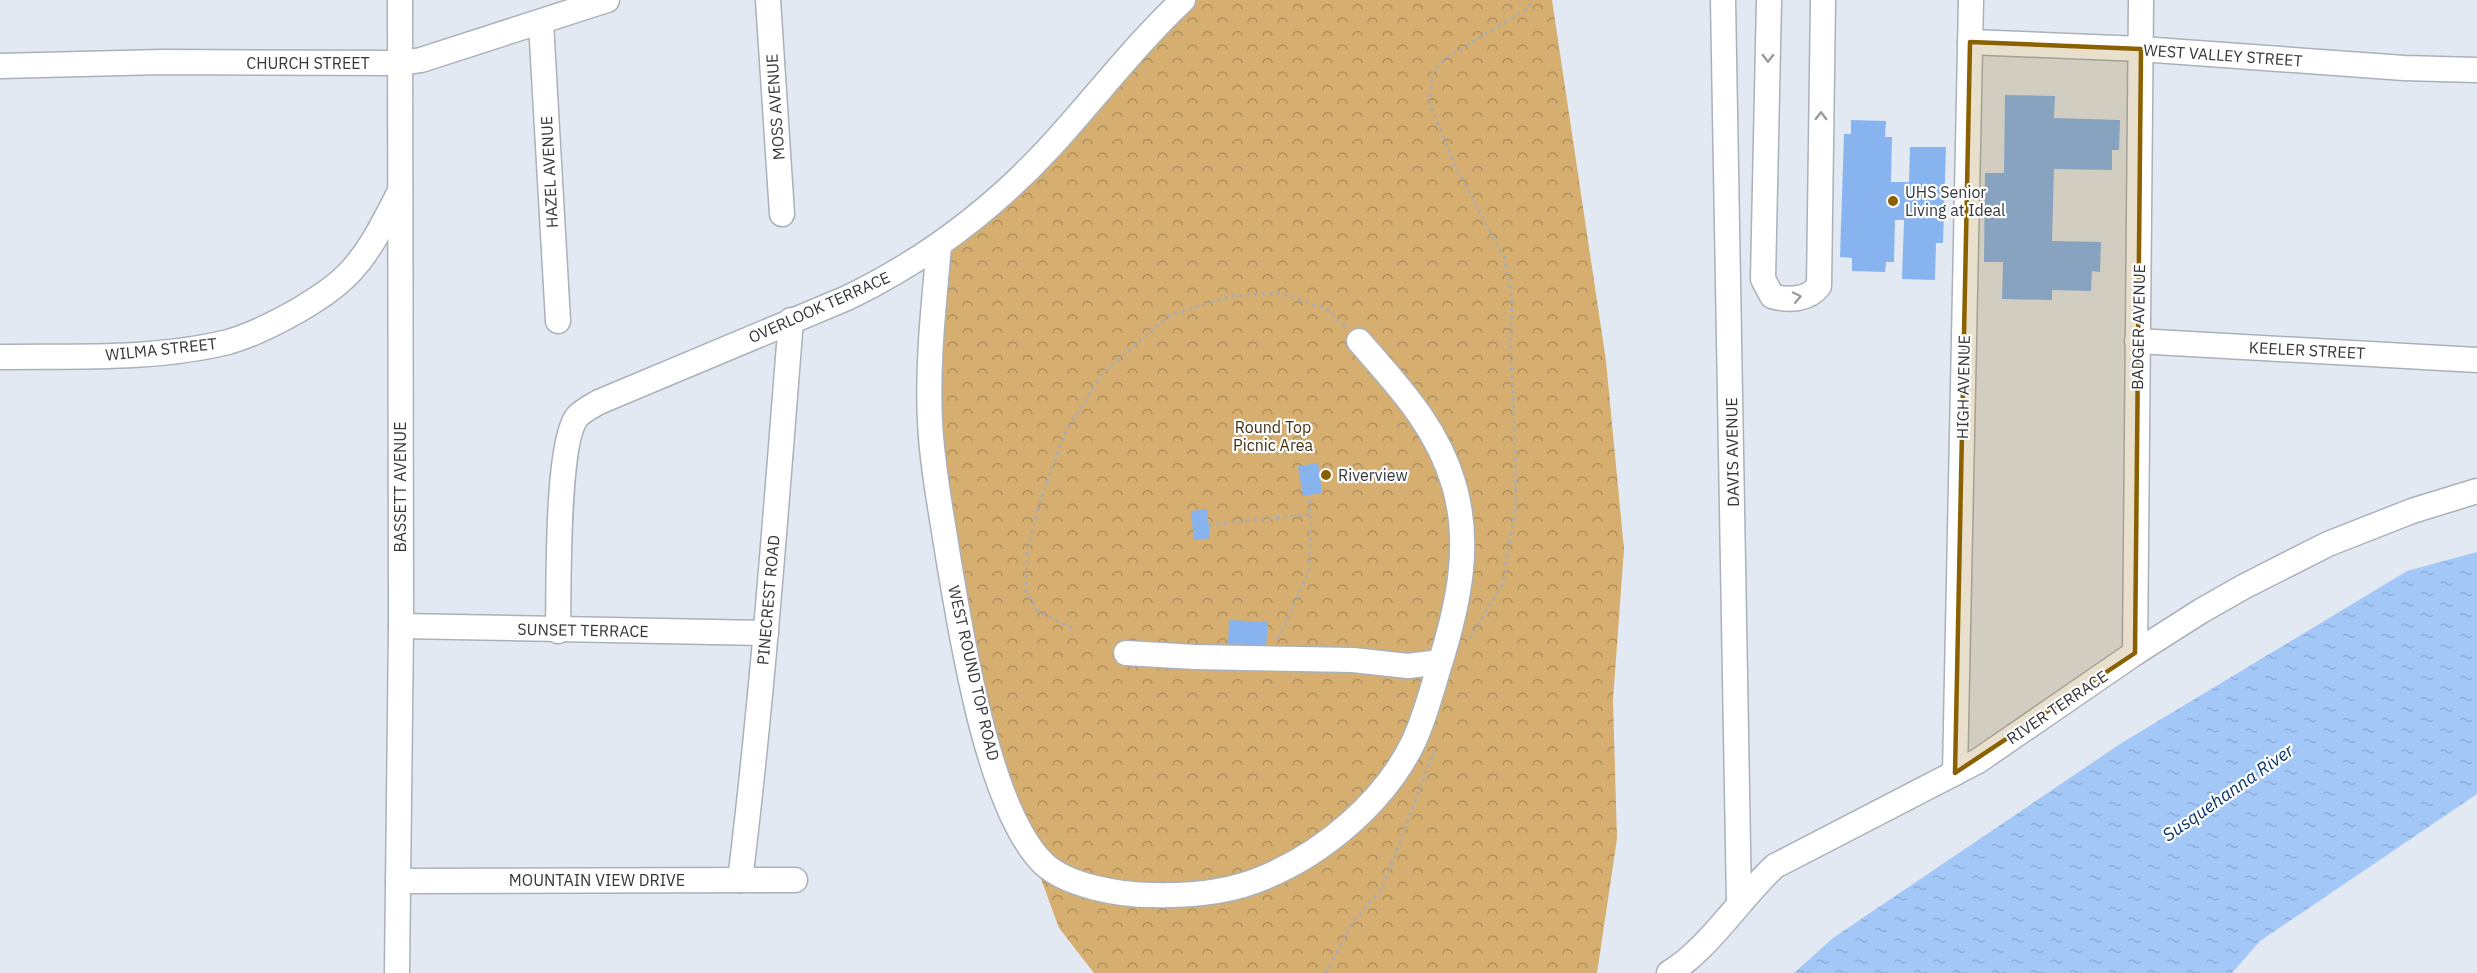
<svg xmlns="http://www.w3.org/2000/svg" width="2477" height="973" viewBox="0 0 2477 973" font-family="'IBM Plex Sans',sans-serif">
<style>
.park{fill:url(#park-crowns)}
.water{fill:url(#water-ripples)}
.building{fill:#87b4ef}
.lines{fill:none;stroke-linecap:round;stroke-linejoin:round}
.minor-casing{stroke:#abb1b9;stroke-width:27}
.path{stroke:#a8adb4;stroke-width:3;stroke-dasharray:3 4.5;stroke-linecap:butt}
.minor{stroke:#fff;stroke-width:24}
.oneway{stroke:#9a9b9d}
.marked{fill:#8a6000;fill-opacity:0.2;stroke:#8a6000;stroke-width:4.5;stroke-linejoin:round}
.poi-dot{fill:#8a6000;stroke:#fff;stroke-width:2}
.labels{text-anchor:middle;stroke-width:4.5;stroke-linejoin:round;paint-order:stroke}
.street-label{font-size:16px;fill:#35373b;stroke:#fff}
.poi-label{font-size:16px;fill:#35373b;stroke:#fff;text-anchor:start}
.park-label{font-size:16px;fill:#423113;stroke:#fff}
.water-label{font-size:18px;font-style:italic;fill:#07366a;stroke:#fff}
</style>
<defs>
<pattern id="park-crowns" width="20" height="18" patternUnits="userSpaceOnUse" patternTransform="scale(1.5)"><rect width="20" height="18" fill="#d6af70"/><path d="M2 6a3 3 0 1 1 6 0M12 15a3 3 0 1 1 6 0" fill="none" stroke="#ae8f5d"/></pattern>
<pattern id="water-ripples" width="26" height="14" patternUnits="userSpaceOnUse" patternTransform="scale(1.5)"><rect width="26" height="14" fill="#a3c8f8"/><path d="M2 4q2-2 4 0t4 0M15 11q2-2 4 0t4 0" fill="none" stroke="#8dacd6"/></pattern>
</defs>
<rect width="100%" height="100%" fill="#e3e9f2"/>
<path class="park" d="M1185,0H1552L1606,361L1624,549L1613,700L1617,839L1597,973H1094L1059,928L978,707L934,470L939,246Z"/>
<path class="water" d="M2477,552V794L2260,941L2232,973H1794L1833,938L2120,744L2407,571Z"/>
<g class="building">
<path d="M2005,95L2055,96L2054,118L2120,120L2119,150H2112V170L2054,169L2052,241L2101,242L2100,272L2092,271L2091,291L2052,290V300L2002,299L2003,262H1984L1985,173H2004Z"/>
<path d="M1851,120L1886,121L1885,137H1892L1891,182H1909L1910,147H1946L1943,243H1936L1935,280L1902,279L1904,220H1895L1894,262H1886L1885,272L1852,271V258L1840,257L1844,134H1851Z"/>
<path d="M1318,463L1322,493L1303,496L1298,466Z"/>
<path d="M1207,509L1210,538L1194,540L1191,511Z"/>
<path d="M1229,620L1268,622L1266,646L1228,644Z"/>
</g>
<g class="lines">
<g class="minor-casing">
<g id="minor">
<path d="M768,0L782,214"/>
<path d="M1723,0L1739,903"/>
<path d="M1769,0L1763,279L1772,296C1788,301 1808,300 1819,286L1823,0"/>
<path d="M541,23L558,321"/>
<path d="M1970,42L2141,49L2404,68L2477,70"/>
<path d="M0,66L162,62L401,63L421,60L607,0"/>
<path d="M939,246C934,304 927,363 930,421C932,466 941,511 948,556C961,634 988,810 1044,864C1068,886 1120,895 1152,895C1189,896 1228,893 1263,878C1324,853 1384,802 1413,743C1426,716 1433,685 1442,657C1459,601 1471,543 1454,485C1437,426 1398,386 1359,341"/>
<path d="M2137,341L2477,360"/>
<path d="M0,357C75,356 155,360 228,342C253,335 276,323 299,310C317,299 335,288 350,272C371,250 384,222 398,195"/>
<path d="M401,626L766,633"/>
<path d="M558,631C559,591 556,443 577,417C582,411 592,406 599,402L847,298C924,261 993,209 1051,146C1095,98 1135,45 1183,0"/>
<path d="M1126,653L1195,657L1353,660L1408,666L1440,662"/>
<path d="M2135,653L2141,0"/>
<path d="M1955,773L1971,0"/>
<path d="M740,880C763,694 776,507 791,320"/>
<path d="M398,881L795,880"/>
<path d="M397,973L401,626L400,0"/>
<path d="M1669,973C1708,950 1741,897 1775,866L1978,761L2135,653L2201,611L2245,586L2328,544L2412,511L2477,491"/>
</g>
</g>
<g class="path">
<path d="M1209,525L1310,514"/>
<path d="M1072,628L1039,612L1026,592L1027,552L1042,495L1066,431L1101,375L1168,316L1231,296L1281,293L1328,310L1345,327"/>
<path d="M1470,638L1503,583L1516,503L1514,413L1510,344L1512,299L1504,257L1455,166L1429,102L1433,71L1449,56L1527,9L1533,0"/>
<path d="M1278,639L1308,574L1311,527L1309,496"/>
<path d="M1326,973L1353,921L1382,889L1434,751"/>
</g>
<use href="#minor" class="minor"/>
</g>
<defs><path id="oneway-chevron" d="M-2-3.5L2.5 0L-2 3.5" fill="none" stroke-width="1.6" stroke-linecap="round" stroke-linejoin="round" transform="scale(1.5)"/></defs>
<g class="oneway">
<use href="#oneway-chevron" transform="translate(1768 58) rotate(91)"/>
<use href="#oneway-chevron" transform="translate(1821 116) rotate(-89)"/>
<use href="#oneway-chevron" transform="translate(1797 297) rotate(-12)"/>
</g>
<path class="marked" d="M1970,42L2141,49L2135,653L1955,773Z"/>
<g class="poi-dot">
<circle cx="1893" cy="201" r="6"/>
<circle cx="1326" cy="475" r="6"/>
</g>
<g class="labels">
<g class="street-label">
<text transform="translate(2223 55) rotate(4)" y="6">WEST VALLEY STREET</text>
<text x="308" y="69">CHURCH STREET</text>
<text transform="translate(775 107) rotate(-94)" y="6">MOSS AVENUE</text>
<text transform="translate(549 172) rotate(-93)" y="6">HAZEL AVENUE</text>
<text transform="translate(819 307) rotate(-24)" y="6">OVERLOOK TERRACE</text>
<text transform="translate(2138 327) rotate(-89)" y="6">BADGER AVENUE</text>
<text transform="translate(161 349) rotate(-6)" y="6">WILMA STREET</text>
<text transform="translate(2307 350) rotate(3)" y="6">KEELER STREET</text>
<text transform="translate(1963 387) rotate(-89)" y="6">HIGH AVENUE</text>
<text transform="translate(1732 452) rotate(-91)" y="6">DAVIS AVENUE</text>
<text transform="translate(400 487) rotate(-90)" y="6">BASSETT AVENUE</text>
<text transform="translate(768 600) rotate(-85)" y="6">PINECREST ROAD</text>
<text transform="translate(583 630) rotate(1)" y="6">SUNSET TERRACE</text>
<text transform="translate(974 673) rotate(77)" y="6">WEST ROUND TOP ROAD</text>
<text transform="translate(2057 707) rotate(-34)" y="6">RIVER TERRACE</text>
<text x="597" y="886">MOUNTAIN VIEW DRIVE</text>
</g>
<g class="poi-label">
<text x="1905" y="198">UHS Senior<tspan x="1905" dy="18">Living at Ideal</tspan></text>
<text x="1338" y="481">Riverview</text>
</g>
<g class="park-label">
<text x="1273" y="433">Round Top<tspan x="1273" dy="18">Picnic Area</tspan></text>
</g>
<g class="water-label">
<text transform="translate(2228 793) rotate(-35)" y="6">Susquehanna River</text>
</g>
</g>
</svg>
